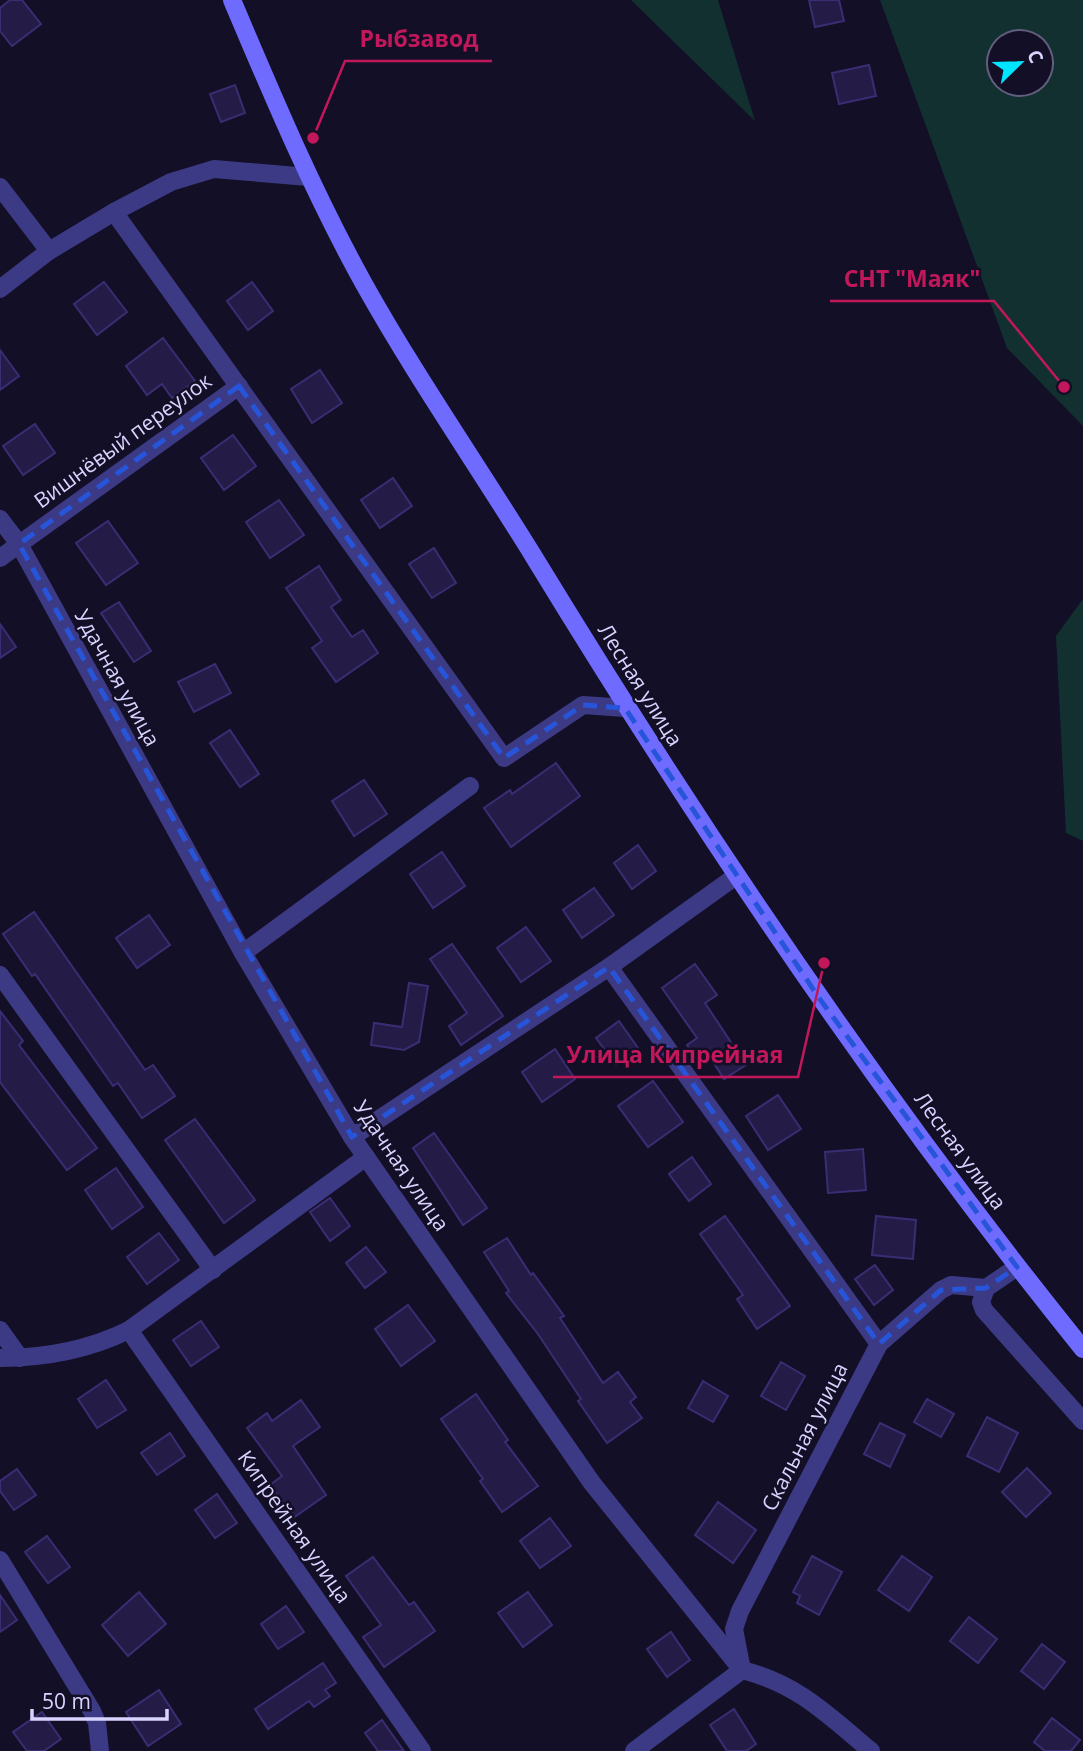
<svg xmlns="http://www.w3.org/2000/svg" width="1083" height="1751" viewBox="0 0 1083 1751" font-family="'Open Sans',sans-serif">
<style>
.green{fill:#12302f;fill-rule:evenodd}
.building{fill:#241b47;stroke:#3b2d73;stroke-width:2}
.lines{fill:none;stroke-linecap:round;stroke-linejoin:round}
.minor{stroke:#3d3a85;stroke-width:18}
.secondary{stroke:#6f6bff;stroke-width:18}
.marked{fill:none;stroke:#2655da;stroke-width:5;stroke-dasharray:14 9;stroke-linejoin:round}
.labels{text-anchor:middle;stroke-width:5;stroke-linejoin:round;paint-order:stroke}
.street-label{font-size:21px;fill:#d9d4ff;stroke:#130f26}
.leader{fill:none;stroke:#c2185b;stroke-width:2.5}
.callout-dot{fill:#c2185b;stroke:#130f26;stroke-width:2.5}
.callout-label{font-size:23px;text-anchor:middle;font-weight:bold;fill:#c2185b;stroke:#130f26;stroke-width:5;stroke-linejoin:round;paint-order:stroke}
</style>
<rect width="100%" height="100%" fill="#130f26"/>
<g class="green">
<path d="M631,0H718L755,121Z"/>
<path d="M880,0H1083V426L1007,348ZM999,42H1041V84H999Z"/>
<path d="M1083,599V841L1066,833L1056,636Z"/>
</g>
<g class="building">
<path d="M10,0H22L41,24L12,46L0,31V8Z"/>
<path d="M809,0H839L844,21L815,27Z"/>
<path d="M869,65L876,96L839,104L832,73Z"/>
<path d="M235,85L245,113L221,122L210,94Z"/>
<path d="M104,282L127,312L97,335L74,304Z"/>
<path d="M252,282L273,311L248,330L227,301Z"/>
<path d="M163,338L195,381L172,398L162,384L147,395L126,366Z"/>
<path d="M0,350L19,376L0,390Z"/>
<path d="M320,370L342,403L312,423L291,389Z"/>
<path d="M35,424L55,453L23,475L3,446Z"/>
<path d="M233,435L256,466L224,490L201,458Z"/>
<path d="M393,478L412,506L380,528L361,500Z"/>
<path d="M279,500L304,535L270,558L246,522Z"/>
<path d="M108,521L138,563L106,585L76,543Z"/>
<path d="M434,548L456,583L432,598L409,564Z"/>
<path d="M319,566L341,600L331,607L352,637L363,630L378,653L336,682L312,648L322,641L286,588Z"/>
<path d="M119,602L151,651L134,662L101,613Z"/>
<path d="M0,624L16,647L0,658Z"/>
<path d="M215,664L231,693L194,712L178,682Z"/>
<path d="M230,730L259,774L240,787L210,743Z"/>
<path d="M556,763L580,796L511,847L484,808L510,790L512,794Z"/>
<path d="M364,780L387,814L354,836L332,801Z"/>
<path d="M638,845L656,871L632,889L614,863Z"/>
<path d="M442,852L465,886L433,908L410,874Z"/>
<path d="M594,888L614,915L582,938L563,910Z"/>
<path d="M34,912L145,1070L153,1065L175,1096L142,1118L118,1083L113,1086L35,974L32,976L3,934Z"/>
<path d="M149,915L170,945L137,968L116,938Z"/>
<path d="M526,927L551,961L521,982L497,948Z"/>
<path d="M452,944L503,1016L461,1045L449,1026L467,1013L430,959Z"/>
<path d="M695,964L717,995L705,1003L746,1065L724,1079L706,1051L695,1058L687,1045L697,1038L662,988Z"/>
<path d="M409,983L428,986L419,1042L404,1050L371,1045L374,1023L402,1027Z"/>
<path d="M0,1011L23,1041L19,1045L97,1148L67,1170L0,1082Z"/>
<path d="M619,1021L638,1048L616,1065L596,1038Z"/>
<path d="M555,1049L575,1079L542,1102L522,1072Z"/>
<path d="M653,1081L683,1122L648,1147L618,1106Z"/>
<path d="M778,1095L801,1129L768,1150L746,1116Z"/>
<path d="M195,1119L255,1200L224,1223L165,1140Z"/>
<path d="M434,1133L487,1208L463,1225L413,1148Z"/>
<path d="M863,1149L866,1190L828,1193L825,1152Z"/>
<path d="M692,1157L711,1184L689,1201L669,1174Z"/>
<path d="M116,1168L143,1207L112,1229L85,1190Z"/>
<path d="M330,1198L350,1226L330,1241L310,1212Z"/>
<path d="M725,1216L790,1306L757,1329L737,1299L743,1295L700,1234Z"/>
<path d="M876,1216L916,1220L913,1259L872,1255Z"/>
<path d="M159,1233L179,1260L147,1284L127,1257Z"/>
<path d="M507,1238L531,1275L533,1273L564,1316L560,1318L603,1383L618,1372L636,1397L630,1402L642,1418L607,1443L578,1401L581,1399L538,1334L506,1293L509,1291L484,1252Z"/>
<path d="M366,1247L386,1272L365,1288L346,1263Z"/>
<path d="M875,1265L893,1290L874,1305L855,1279Z"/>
<path d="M408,1305L435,1341L401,1366L375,1329Z"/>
<path d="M201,1321L219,1347L191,1366L173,1340Z"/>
<path d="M781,1362L805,1376L786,1410L761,1396Z"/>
<path d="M106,1380L126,1410L97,1428L78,1399Z"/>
<path d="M703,1381L728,1396L713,1422L688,1408Z"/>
<path d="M476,1394L508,1440L505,1442L538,1486L502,1512L480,1481L483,1479L441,1419Z"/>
<path d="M927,1399L954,1414L941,1437L914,1422Z"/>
<path d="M301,1400L320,1427L293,1446L326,1495L293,1518L270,1485L282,1476L247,1428L267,1413L272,1421Z"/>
<path d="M987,1417L1018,1433L999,1472L967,1456Z"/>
<path d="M880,1423L905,1435L890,1467L864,1454Z"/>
<path d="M170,1433L185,1456L157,1475L141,1453Z"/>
<path d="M1027,1468L1051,1493L1026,1517L1002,1492Z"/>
<path d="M17,1469L36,1495L14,1510L0,1491V1481Z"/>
<path d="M217,1494L237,1523L215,1538L195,1510Z"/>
<path d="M718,1502L756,1530L733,1563L695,1535Z"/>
<path d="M550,1518L571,1546L540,1568L520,1541Z"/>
<path d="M47,1536L70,1567L48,1583L25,1552Z"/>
<path d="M812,1556L842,1572L819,1615L797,1603L800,1596L793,1592Z"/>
<path d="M902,1556L932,1577L909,1611L878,1590Z"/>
<path d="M373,1557L409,1605L414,1602L435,1631L384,1667L363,1637L381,1625L346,1576Z"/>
<path d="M139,1592L166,1624L128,1656L102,1625Z"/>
<path d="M528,1592L552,1625L523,1647L498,1613Z"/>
<path d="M0,1595L17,1620L0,1632Z"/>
<path d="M286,1606L304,1632L278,1649L261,1624Z"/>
<path d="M969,1617L997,1639L978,1663L950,1641Z"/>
<path d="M671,1632L690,1660L667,1677L647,1649Z"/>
<path d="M1042,1644L1065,1662L1044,1689L1021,1671Z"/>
<path d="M323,1663L336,1683L325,1690L330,1696L314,1707L309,1701L268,1729L255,1709Z"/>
<path d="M159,1690L181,1724L148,1746L126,1712Z"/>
<path d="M734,1709L756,1744L746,1751H727L710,1725Z"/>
<path d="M42,1712L61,1739L44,1751H27L13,1732Z"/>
<path d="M1052,1718L1080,1740L1071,1751H1045L1034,1742Z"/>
<path d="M382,1720L404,1751H378L365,1733Z"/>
</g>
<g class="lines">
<g class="minor">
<path d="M0,187L49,251"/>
<path d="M114,212L504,758L583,705L625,708"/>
<path d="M0,289L49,251L114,212L171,182L214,169L308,177"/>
<path d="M0,519L19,544L243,953L352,1137L592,1483L742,1670C798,1684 828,1715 871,1751"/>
<path d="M0,558L239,386"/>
<path d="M243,953L470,786"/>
<path d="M609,967L879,1344"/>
<path d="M0,975L213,1270"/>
<path d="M352,1137L609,967L736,876"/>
<path d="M986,1288L981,1302L984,1310L1083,1421"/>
<path d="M0,1330L20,1358"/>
<path d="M129,1330L422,1751"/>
<path d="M0,1358C45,1358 88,1350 129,1330L366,1157"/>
<path d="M0,1560L92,1711L97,1723L100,1751"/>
<path d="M634,1751L742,1670L734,1629L740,1611L879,1344L941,1290L951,1285L986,1288L1017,1267"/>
</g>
<path class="secondary" d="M232,0C273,97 313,192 364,284C416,377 478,466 534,557C701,831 881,1099 1083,1349"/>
</g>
<path class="marked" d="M239,386L504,758L583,705L625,708L819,998L1017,1267L986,1288L941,1290L879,1344L609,967L352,1137L19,544Z"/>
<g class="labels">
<g class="street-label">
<text transform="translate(123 441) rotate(-36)" y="7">Вишнёвый переулок</text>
<text transform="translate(117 678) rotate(61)" y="7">Удачная улица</text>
<text transform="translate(640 685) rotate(58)" y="7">Лесная улица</text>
<text transform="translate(960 1151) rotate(54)" y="7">Лесная улица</text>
<text transform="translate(401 1166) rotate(56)" y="7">Удачная улица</text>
<text transform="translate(805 1437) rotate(-63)" y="7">Скальная улица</text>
<text transform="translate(294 1527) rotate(55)" y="7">Кипрейная улица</text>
</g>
</g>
<path class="leader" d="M313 138L345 61H492M1064 387L994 301H830M824 963L798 1077H553"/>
<g class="callout-dot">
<circle cx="313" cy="138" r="7"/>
<circle cx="1064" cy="387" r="7"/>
<circle cx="824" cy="963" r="7"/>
</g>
<g class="callout-label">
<text x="419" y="47">Рыбзавод</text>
<text x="912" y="287">СНТ "Маяк"</text>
<text x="675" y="1063">Улица Кипрейная</text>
</g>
<g transform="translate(1020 63) rotate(67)"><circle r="33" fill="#130f26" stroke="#625e7d" stroke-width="2"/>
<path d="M0-5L12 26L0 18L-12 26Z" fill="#00e5ff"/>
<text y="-10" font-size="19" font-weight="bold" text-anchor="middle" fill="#d9d4ff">С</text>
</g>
<path d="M32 1709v10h135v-10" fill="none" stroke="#d9d4ff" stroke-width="3.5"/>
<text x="42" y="1709" font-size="21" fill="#d9d4ff" stroke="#130f26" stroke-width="5" paint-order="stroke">50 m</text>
</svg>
